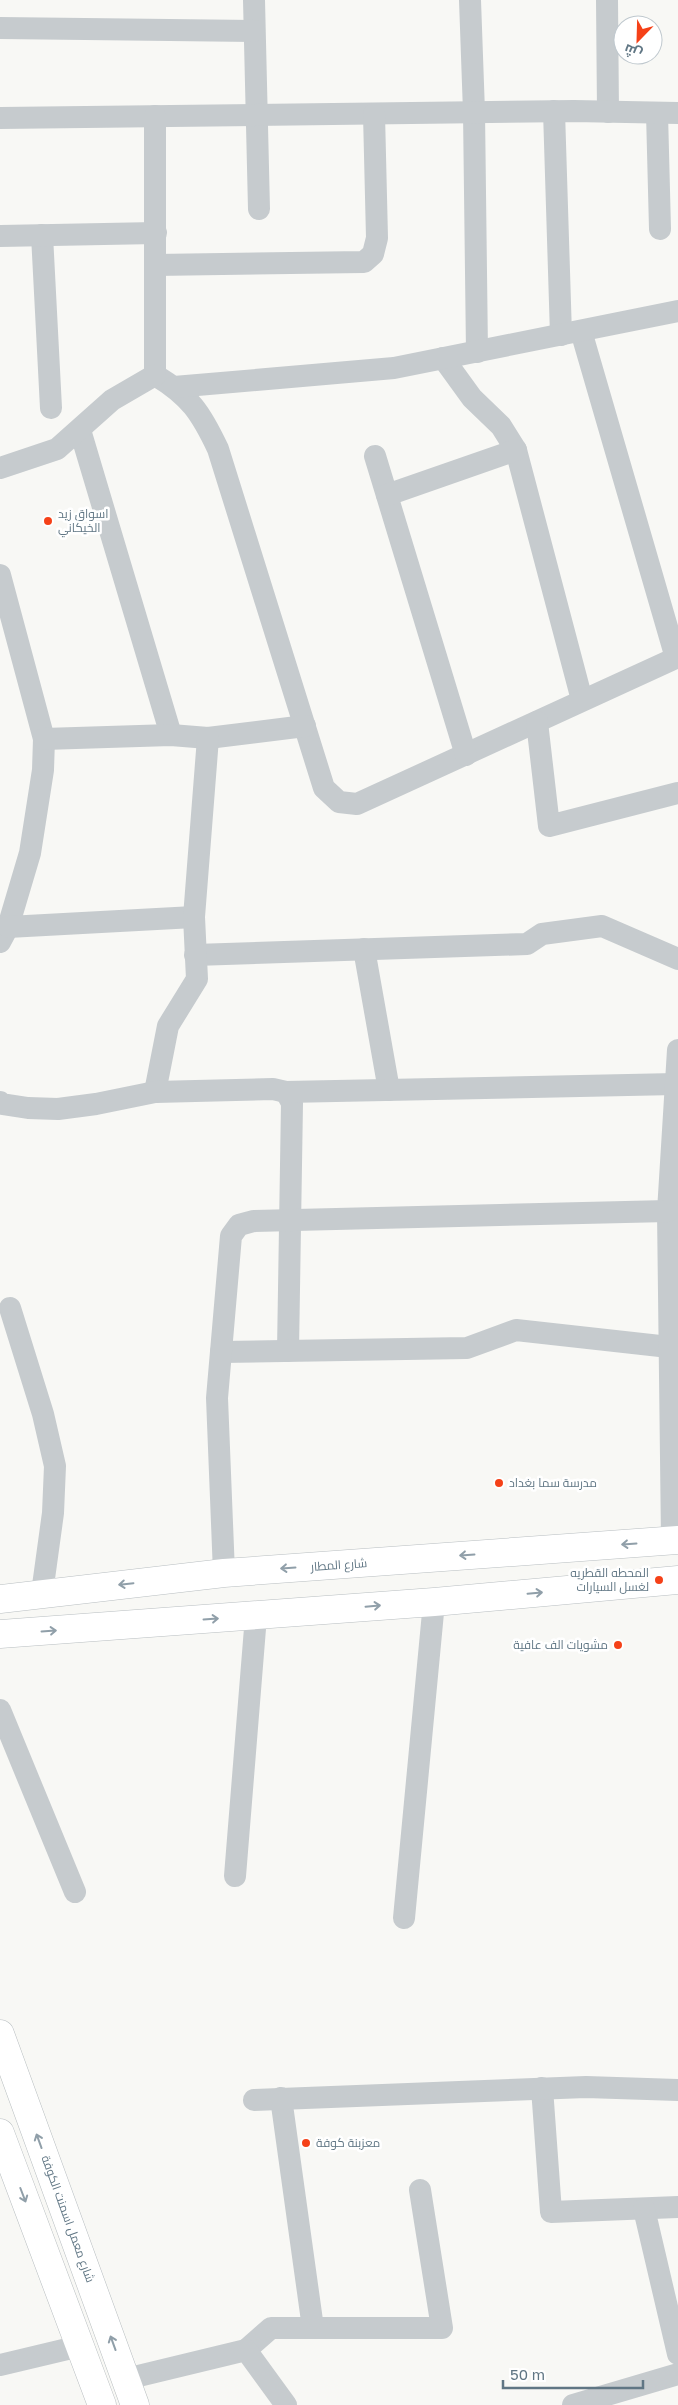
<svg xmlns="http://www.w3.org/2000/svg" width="678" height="2405" viewBox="0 0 678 2405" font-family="'Golos Text',Cairo,sans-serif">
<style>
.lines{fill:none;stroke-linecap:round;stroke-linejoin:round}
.primary-casing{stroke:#b8bec1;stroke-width:29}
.street{stroke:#c6cbce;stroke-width:22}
.primary{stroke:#fff;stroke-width:28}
.oneway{stroke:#909fa9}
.poi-dot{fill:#f54118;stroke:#fff;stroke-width:2}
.labels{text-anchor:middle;stroke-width:5;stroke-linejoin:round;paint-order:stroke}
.poi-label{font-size:12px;fill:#607684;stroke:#fff;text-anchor:start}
.street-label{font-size:12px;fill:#607684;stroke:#fff}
</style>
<rect width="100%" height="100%" fill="#f8f8f5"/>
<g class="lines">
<g class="primary-casing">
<g id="primary">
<path d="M0,1599L224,1573L678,1540"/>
<path d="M0,1634L434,1602L678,1580"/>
<path d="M0,2034L135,2405"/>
<path d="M0,2133L102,2405"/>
</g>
</g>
<g class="street">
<path d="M254,0L259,209"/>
<path d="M470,0L474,112L477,352"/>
<path d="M607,0L608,112"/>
<path d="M0,28L254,31"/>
<path d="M554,111L561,335"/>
<path d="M657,113L660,229"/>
<path d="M0,118L574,111L678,113"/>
<path d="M42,235L51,408"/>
<path d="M0,236L156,233"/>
<path d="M155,265L364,262L373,254L377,238L374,114"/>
<path d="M581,331L676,658"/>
<path d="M443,358L472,398L501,426L516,450L582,700"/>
<path d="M155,375C190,396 201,413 218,449L324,788L339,802L357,804L678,657"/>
<path d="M155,375V116"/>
<path d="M174,387L394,368L678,311"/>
<path d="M80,430L171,735"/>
<path d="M375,456L466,755"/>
<path d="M0,468L57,449L112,400L155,375"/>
<path d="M387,495L516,450"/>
<path d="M0,575L44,739L43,770L30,853L8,927L0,942"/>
<path d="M537,722L549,826L678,793"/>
<path d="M44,739L171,735L208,738L305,726"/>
<path d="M8,927L194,917"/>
<path d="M364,949L389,1090"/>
<path d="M195,955L527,944L542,934L602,926L678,959"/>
<path d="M155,1092L168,1026L197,979L194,917L208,738"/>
<path d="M286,1092L292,1103L288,1351"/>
<path d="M0,1102L2,1104L28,1108L58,1109L96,1104L155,1092L273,1089L286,1092L676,1084"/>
<path d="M10,1308L43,1414L55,1466L53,1513L42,1593"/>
<path d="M221,1352L467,1348L516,1330L669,1347"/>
<path d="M672,1540L668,1211L678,1050"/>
<path d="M224,1573L217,1398L231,1236L239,1225L254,1221L668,1211"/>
<path d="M0,1710L75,1892"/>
<path d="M235,1876L256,1616"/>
<path d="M404,1918L434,1602"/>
<path d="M542,2088L551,2212L678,2207"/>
<path d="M281,2098L313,2328"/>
<path d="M254,2100L586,2087L678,2090"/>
<path d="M644,2209L678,2354"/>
<path d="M246,2350L271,2328H442L420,2190"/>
<path d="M0,2365L80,2346"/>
<path d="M126,2379L246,2350L286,2405"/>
<path d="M573,2405L678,2374"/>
</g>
<use href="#primary" class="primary"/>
</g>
<defs><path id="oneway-shaft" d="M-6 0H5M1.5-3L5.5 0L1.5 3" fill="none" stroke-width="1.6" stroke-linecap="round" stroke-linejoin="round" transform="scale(1.25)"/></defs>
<g class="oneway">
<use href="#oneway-shaft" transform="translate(629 1544) rotate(176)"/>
<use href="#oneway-shaft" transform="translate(467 1555) rotate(176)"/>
<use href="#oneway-shaft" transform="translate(288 1568) rotate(176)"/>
<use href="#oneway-shaft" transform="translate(126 1584) rotate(174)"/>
<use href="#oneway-shaft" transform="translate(535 1593) rotate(-5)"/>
<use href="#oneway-shaft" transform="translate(373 1606) rotate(-5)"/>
<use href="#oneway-shaft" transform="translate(211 1619) rotate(-4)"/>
<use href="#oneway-shaft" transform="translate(49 1631) rotate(-4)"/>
<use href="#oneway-shaft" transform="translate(39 2141) rotate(-110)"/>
<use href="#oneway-shaft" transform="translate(23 2195) rotate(69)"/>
<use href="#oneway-shaft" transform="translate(113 2343) rotate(-110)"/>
</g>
<g class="poi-dot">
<circle cx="48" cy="521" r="5"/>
<circle cx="499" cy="1483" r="5"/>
<circle cx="659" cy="1580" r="5"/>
<circle cx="618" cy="1645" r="5"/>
<circle cx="306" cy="2143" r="5"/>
</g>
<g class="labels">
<g class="poi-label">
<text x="58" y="518">اسواق زيد<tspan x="58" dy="14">الخيكاني</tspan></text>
<text x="509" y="1487">مدرسة سما بغداد</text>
<text x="649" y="1577" text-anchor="end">المحطه القطريه<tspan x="649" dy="14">لغسل السيارات</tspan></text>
<text x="608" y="1649" text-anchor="end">مشويات الف عافية</text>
<text x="316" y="2147">معزبنة كوفة</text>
</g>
<g class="street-label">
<text transform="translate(339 1565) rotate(-4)" y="4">شارع المطار</text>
<text transform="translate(68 2219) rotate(70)" y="4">شارع معمل اسمنت الكوفة</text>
</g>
</g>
<g transform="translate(638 40) rotate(203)"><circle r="24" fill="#ffffff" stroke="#bfc8ce"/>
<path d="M0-4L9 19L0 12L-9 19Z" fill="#f54118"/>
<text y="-8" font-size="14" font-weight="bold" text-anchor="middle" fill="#607684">ش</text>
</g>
<path d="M503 2380v8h140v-8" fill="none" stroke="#607684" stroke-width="2.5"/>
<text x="510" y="2380" font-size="15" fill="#607684" stroke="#ffffff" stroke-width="4" paint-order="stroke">50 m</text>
</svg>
